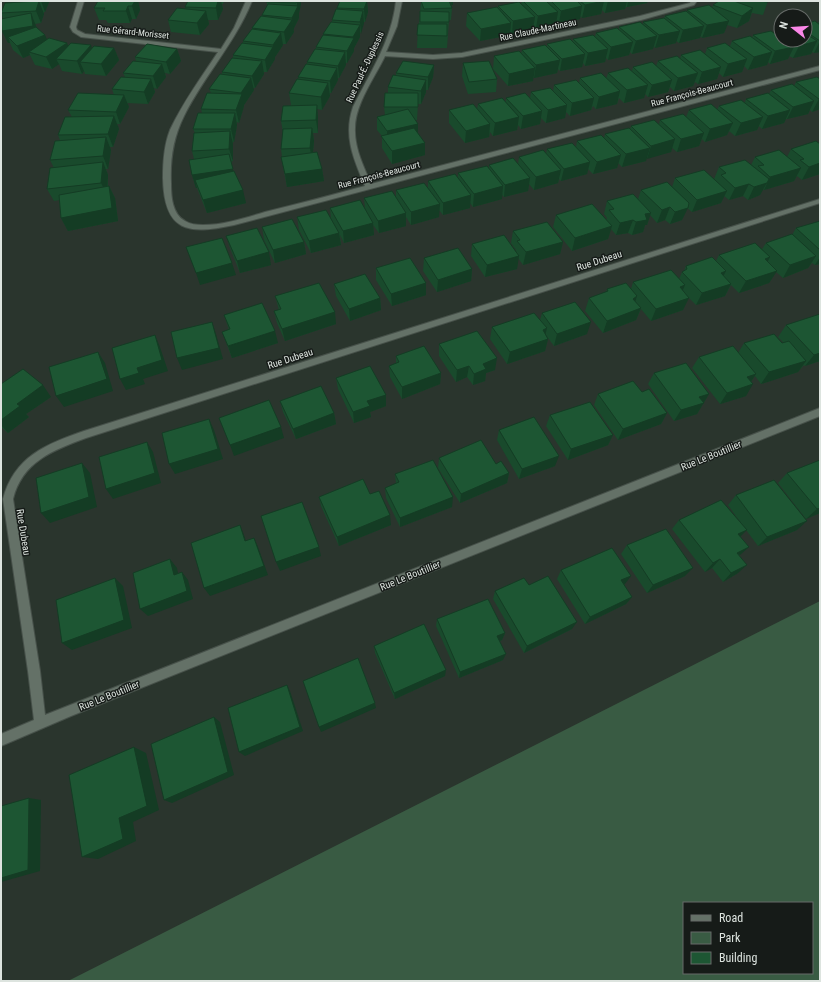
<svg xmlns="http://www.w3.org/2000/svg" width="821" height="982" viewBox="0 0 821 982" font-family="'Roboto Condensed',sans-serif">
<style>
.green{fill:#395b43;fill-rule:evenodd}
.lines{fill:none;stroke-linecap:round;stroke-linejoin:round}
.street-casing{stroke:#47514a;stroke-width:2}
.street{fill:#647167;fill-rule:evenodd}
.wall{fill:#194a2c}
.shaded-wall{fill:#143c24}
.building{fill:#1d5633;stroke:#143c24}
.labels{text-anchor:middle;stroke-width:3;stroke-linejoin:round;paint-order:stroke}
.far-street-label{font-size:9px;fill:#dde4df;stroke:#161b18}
.street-label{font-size:10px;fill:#dde4df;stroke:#161b18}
</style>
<rect width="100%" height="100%" fill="#2a352d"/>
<path class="green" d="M820,601V981H68ZM684,903H812V973H684Z"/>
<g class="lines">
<g class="street-casing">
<g id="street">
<path d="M78,1H84L76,27L77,30L85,34L221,49L234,28L246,1H252C235,43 204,76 184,116C173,138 170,159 171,183C171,196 172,214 185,221C190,224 197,225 203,225C224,225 245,218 265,212C298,204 332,195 365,186C354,160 343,136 353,107C370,73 392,40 396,1H402L397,26L386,52L433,55L462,53L640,16L690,3L691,1H697L694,5L641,20L462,57L433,59L385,56C375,77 355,104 355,128C354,148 364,167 371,184L820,66V70L234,225C188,235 164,232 163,178C163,162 164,145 170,130C183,102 201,78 218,52L81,37L73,32L70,27Z"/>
<path d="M820,199V203L86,438C53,450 22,462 13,499L40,671L45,715L820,408V416L71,716L1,746V734L34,720L28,671L3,499C14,457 46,444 84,431Z"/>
</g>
</g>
<use href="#street" class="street"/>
</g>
<g class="wall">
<path d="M11,1H41V2H49L45,12H44V14L41,23L35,24L37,28L47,40L67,43L68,46L92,48H114L119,60L106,76L85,74L84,71L82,74L62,71L59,64L52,69L35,65L30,55L23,58L13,50L10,43H8L2,31L3,18L1,13L12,3Z"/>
<path d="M98,1H138L140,10L136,19H132L130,23H108L106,20H99L94,8Z"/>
<path d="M188,1H224L223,4H222L223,9L218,20H208L209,24L200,35L171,32L168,20L186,9L185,7Z"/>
<path d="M267,1H304V2H301L299,13V18L293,30L294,32L286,44H283V45L275,57V59L267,72H264V74L255,88H253L254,90L244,105V106L239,123L237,122V125L234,142H233V161L231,162L233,171L246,203L207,213L197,188H196L192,175L194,159L192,151L195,133L193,129L202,113L201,109L211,93L209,89L222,74V72L233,58V55L243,43V41L252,29V28L262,16L267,6Z"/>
<path d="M340,1H367L368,12L365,22H364V23L360,34V37L354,48V51L347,63H346V65L339,78H338V80L331,93H330V96L322,110L317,109L318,118V133H313L314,141L313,153L322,169L324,181L287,187L281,157H282L281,149L283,132L281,121L291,105L289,93L299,80L298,77L307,64V62L316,49V47L324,35L323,34L332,22V20L337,10V8Z"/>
<path d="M421,1H453V5H451L452,8L451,20H449L447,48H417L418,24H419Z"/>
<path d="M522,1H651H648L647,3L627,7H626L625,9L605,13L602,10L601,14L582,18L581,16L580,19L559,23L556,21V24L536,28L533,26V29L512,34L510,32V35L480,41L466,26L467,13L498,9V6L521,4Z"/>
<path d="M719,1H768L763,15L752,13L749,21L737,28L727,25L724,33L702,38L701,36L700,38L679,43L676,41V43L655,48L654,46L653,49L632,54L630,52L629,55L608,60L606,58L605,62L585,66L583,63L582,67L560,71L558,69L557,73L534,78L533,77V81L508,86L493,69L494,56L521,54L522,50L547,47V44L572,42L573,39L595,36L596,33L619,30V27L643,24V22L664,18L665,16L687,12V10L712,8L713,5Z"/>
<path d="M820,20V52L814,53L812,52L811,54L793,58L789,56L788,59L770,64L768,62L767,65L748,70L744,66L742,72L723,77L719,73L717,79L698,84L695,82L693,86L674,91L670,87L668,92L648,97L645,94L644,98L624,103L619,98L617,104L596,109L593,106L591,110L570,116L566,112L565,118L546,123L541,118L540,124L521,129L518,125L517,130L493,136L490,132L489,137L465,143L449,123V110L477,109L478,104L506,102V98H530L531,92L553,91L554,85L579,83L580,78L606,79L608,73L632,71L633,67L656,66L658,61L680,59L681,55L705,54L707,48L730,46L732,41L752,38L753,35L775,33L776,30L781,29V40H805V24L818,23Z"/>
<path d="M177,49L181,61L170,74L165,73L166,77L157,89L154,88L155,92L148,104L127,103L129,107L120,124H117L119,129L113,147H110L111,150L108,169H106L108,175V186H109L115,198L118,221L68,231L61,218L60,200L54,201L47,189L54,168L50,160L60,140L58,135L72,117L68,110L114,95L112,89L125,77L123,73L136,61L135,57Z"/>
<path d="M463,63L497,79L496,92L468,94L462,76Z"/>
<path d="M434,65L433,77L428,90H426V92L421,104H418L417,120H416L418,133L425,143V155L392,164L382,148V136L377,130V117L385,115L384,107L388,93V87L396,76V73Z"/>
<path d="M820,78V109L812,112L810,110L808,114L787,119H786L784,123L762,129L759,126L757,130L735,136L729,131L727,135L705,142L702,139L699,146L677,152L672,148L671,152L646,158V161L622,167L618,163L617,168L593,174L588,169L587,174L561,181L559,179L558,183L534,190L529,184L528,191L504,197L502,195V199L473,207L470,203V208L443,215L439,210V217L411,225L406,217V226L379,233L373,225L374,235L344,243L340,235L341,245L311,253L299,230L297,217L331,219L330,208L365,209L364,198H396V190L428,188V181L458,178V173L489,168V165L518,164L519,157L546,154L547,149L576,147L577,141L604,138L605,134L630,129L631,126L659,124L660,120L686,117L689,110H717L719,106L745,102L746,99L769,94L771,90L794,86L796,82Z"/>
<path d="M816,141L820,174L802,180L797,176L794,181L764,190L763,189L760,195L748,200L743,196L729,200L724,196L721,203L692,212L687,208L682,220L670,224L665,220L657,223L650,215L647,225H645L643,232L632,235L628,233L616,235L611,229L608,239L572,251L553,227L556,215L606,220L607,218L604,214L607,201L638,199L641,190L672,187L675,178L714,179L719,167L751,165L755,157H787L791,149Z"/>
<path d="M820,221V264L815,265L812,263L808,268L783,278L776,272L769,283L739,293L731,285L725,296L696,305L688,297L683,310L651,321L641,309L636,320L603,333L585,311L589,298L606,292L607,289H631L633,282L679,279L682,272L684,271L686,266L716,261L719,255L762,249L766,243L792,235L796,228Z"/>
<path d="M262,227L304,242L306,254L275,263L264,240Z"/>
<path d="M513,231L563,242L560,254L523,265L518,258L517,269L485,277L471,256L472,244L516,252V250L511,243Z"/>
<path d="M226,236L271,265L240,273L230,248Z"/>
<path d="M424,258L472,269L471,281L437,292L423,271Z"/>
<path d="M376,268L426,295L392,306L376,280Z"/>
<path d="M334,284L380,298L381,310L350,321L336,296Z"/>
<path d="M275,296L336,324L285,341L277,323L274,311L279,310Z"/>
<path d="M542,313L587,334L554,346L545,334L548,339L545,351L507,364L490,339L492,327L540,320Z"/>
<path d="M224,315L278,343L232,358L222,332L229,330Z"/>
<path d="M786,325L820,361L805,366L804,365L798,372L761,384L755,376L751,382L746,396L720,404L692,368L699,357L738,353L744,343H784L778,337Z"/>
<path d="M439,344L495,370L486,373L485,381L473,385L467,377L456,382L439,356Z"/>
<path d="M396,356L441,373L440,384L402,399L390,377L389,366L396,363Z"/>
<path d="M654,373L709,394L697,414L674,421L648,384Z"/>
<path d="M336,378L386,406L370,412L371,417L354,423L338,389Z"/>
<path d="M1,384L51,397L26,414L29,417L8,433L1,427Z"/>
<path d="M642,392L667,413L661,424L618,440L594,405L598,394Z"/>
<path d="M280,401L334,413L336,424L296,439L283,412Z"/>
<path d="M550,415L613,435L608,445L568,460L546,426Z"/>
<path d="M499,430L555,466L519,479L497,440Z"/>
<path d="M439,458L496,464L509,473L507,483L460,503L438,468Z"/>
<path d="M820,460V513L806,519L778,483L787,473Z"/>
<path d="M395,474L452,507L400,527L386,498L385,488L396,484Z"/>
<path d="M370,494L391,525L339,546L321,506L319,497Z"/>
<path d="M736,495L797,530L758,546L746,530L740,536L738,573L723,582L712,568L705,572L672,529L679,520L743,526L728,505Z"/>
<path d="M627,545L685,576L647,593L621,554Z"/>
<path d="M561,570L625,584L624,585L632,597L626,604L585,624L557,579Z"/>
<path d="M529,585L572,629L524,653L493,599L495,591Z"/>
<path d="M437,619L505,633L502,640L500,641L503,660L459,678L436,626Z"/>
<path d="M374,646L445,676L395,699L375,653Z"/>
</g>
<g class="shaded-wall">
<path d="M39,1L44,14L41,23L36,11Z"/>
<path d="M41,1H49V2L45,12Z"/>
<path d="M134,1H138L140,10L136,19L132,6Z"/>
<path d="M218,1H221L223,9L218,20L216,8Z"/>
<path d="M297,1H301V4L299,13V18L293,30L292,18L297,7Z"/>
<path d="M367,1L368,12L365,22L364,9Z"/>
<path d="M425,1H453V5L425,8Z"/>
<path d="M481,1H489L481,2Z"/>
<path d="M604,1L601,14L582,18L585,5Z"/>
<path d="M608,1H627L625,9L605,13Z"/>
<path d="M628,1H648L647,3L627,7Z"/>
<path d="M128,6L132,19L130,23L126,11Z"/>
<path d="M582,6L580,19L559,23L561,11Z"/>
<path d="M753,8L749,21L737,28L742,16Z"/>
<path d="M206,11L209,24L200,35L197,23Z"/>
<path d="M363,11L364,23L361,34L360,22Z"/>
<path d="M558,12L556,24L536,28L538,16Z"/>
<path d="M31,13L36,26L39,38L45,35L51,48L29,52L30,55L23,58L17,46L8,37L10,43H8L2,31Z"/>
<path d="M535,17L533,29L512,34L513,21Z"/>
<path d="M292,20L294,32L286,44L284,32Z"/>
<path d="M729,21L724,33L702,38L707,25Z"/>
<path d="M511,23L510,35L480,41L481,29Z"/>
<path d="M360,25V37L354,48V51L347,63V51L353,39V37Z"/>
<path d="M704,26L700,38L679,43L683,30Z"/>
<path d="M680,31L676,43L655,48L659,35Z"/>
<path d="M281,33L283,45L275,57V59L267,72L265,60L273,47V45Z"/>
<path d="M657,36L653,49L632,54L636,41Z"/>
<path d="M817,41L811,54L793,58L799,46Z"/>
<path d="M820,41V52L814,53Z"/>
<path d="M633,42L629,55L608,60L611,47Z"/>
<path d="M67,43L72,55L56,59L59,64L52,69L46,57Z"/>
<path d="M91,45L95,58L80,62L84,71L82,74L77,61Z"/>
<path d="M794,47L788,59L770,64L775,51Z"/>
<path d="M114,48L119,60L106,76L101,64Z"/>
<path d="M177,49L181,61L170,74L166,62Z"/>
<path d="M608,49L605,62L585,66L588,53Z"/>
<path d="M345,52L346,65L339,78L338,66Z"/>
<path d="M772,52L767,65L748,70L754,57Z"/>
<path d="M585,54L582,67L560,71L562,59Z"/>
<path d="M747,59L742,72L723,77L728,64Z"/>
<path d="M560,60L557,73L534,78L536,65Z"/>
<path d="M262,61L264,74L255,88L252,76Z"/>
<path d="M162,64L166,77L157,89L153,76Z"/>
<path d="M434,65L433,77L428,90V77Z"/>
<path d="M721,67L717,79L698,84L702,72Z"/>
<path d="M337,68L338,80L331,93L330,81Z"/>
<path d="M535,68L533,81L508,86L509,74Z"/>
<path d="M698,73L693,86L674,91L678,78Z"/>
<path d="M251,78L254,90L244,105V106L239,123L236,110L241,94V93Z"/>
<path d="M151,79L155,92L148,104L144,92Z"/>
<path d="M426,80V92L421,104V91Z"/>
<path d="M672,80L668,92L648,97L652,85Z"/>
<path d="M328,83L330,96L322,110L321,97Z"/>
<path d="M648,85L644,98L624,103L627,90Z"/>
<path d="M620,91L617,104L596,109L599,97Z"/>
<path d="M124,95L129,107L120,124L116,112Z"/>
<path d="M594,98L591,110L570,116L572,103Z"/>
<path d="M819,99H820V109L812,112Z"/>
<path d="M814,101L808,114L787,119L793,107Z"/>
<path d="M317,105L318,118V133L316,120Z"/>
<path d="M567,105L565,118L546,123L548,110Z"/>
<path d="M790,110L784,123L762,129L768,116Z"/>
<path d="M542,111L540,124L521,129L523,116Z"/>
<path d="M235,113L237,125L234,142L231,129Z"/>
<path d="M114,116L119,129L113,147L108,134Z"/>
<path d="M519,117L517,130L493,136L495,123Z"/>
<path d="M763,117L757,130L735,136L741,123Z"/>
<path d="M733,123L727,135L705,142L710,129Z"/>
<path d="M418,124V136L387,144V131Z"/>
<path d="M490,124L489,137L465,143L466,131Z"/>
<path d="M312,128L314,141L312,161L310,148Z"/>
<path d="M230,131L233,144V161L229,149Z"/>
<path d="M704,133L699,146L677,152L681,139Z"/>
<path d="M106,137L111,150L108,169L103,156Z"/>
<path d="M675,139L671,152L647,159L651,146Z"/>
<path d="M425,143V155L392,164V151Z"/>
<path d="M650,148L646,161L622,167L626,154Z"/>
<path d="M229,154L236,181L195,180L197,188H196L192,175Z"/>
<path d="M621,155L617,168L593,174L597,162Z"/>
<path d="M103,162L108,175L107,195L101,183Z"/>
<path d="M590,162L587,174L561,181L564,169Z"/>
<path d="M820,163V174L802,180L809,167Z"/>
<path d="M801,168L794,181L764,190L770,177Z"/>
<path d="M322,169L324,181L287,187L285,174Z"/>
<path d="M561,170L558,183L534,190L536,177Z"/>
<path d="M530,178L528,191L504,197L505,185Z"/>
<path d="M769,179L760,195L748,200L754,187Z"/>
<path d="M749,184L743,196L729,200L735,188Z"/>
<path d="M109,186L115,198L118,221L68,231L61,218Z"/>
<path d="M503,186L502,199L473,207L474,194Z"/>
<path d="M243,190L246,203L207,213L203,200Z"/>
<path d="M727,191L721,203L692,212L697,200Z"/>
<path d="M471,195L470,208L443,215V203Z"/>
<path d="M440,204L439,217L411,225V212Z"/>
<path d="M670,207L665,220L657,223L662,210Z"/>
<path d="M688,208L682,220L670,224L675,212Z"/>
<path d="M406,213V226L379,233L378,221Z"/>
<path d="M651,213L647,225H645L643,232L632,235L636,222L645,214Z"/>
<path d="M633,220L628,233L616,235L620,223Z"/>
<path d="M373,223L374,235L344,243L343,231Z"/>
<path d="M612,226L608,239L572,251L575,238Z"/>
<path d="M339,233L341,245L311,253L309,241Z"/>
<path d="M304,242L306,254L275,263L273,250Z"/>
<path d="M563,242L560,254L523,265L526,252Z"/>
<path d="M269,252L271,265L240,273L237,261Z"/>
<path d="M519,256L517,269L485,277L487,265Z"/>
<path d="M816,256L808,268L783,278L790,265Z"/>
<path d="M770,257L763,270L765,259Z"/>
<path d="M820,257V264L815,265Z"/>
<path d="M232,263L236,275L200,285L196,273Z"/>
<path d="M472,269L471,281L437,292L438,280Z"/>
<path d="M726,271L720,283L721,273Z"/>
<path d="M777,271L769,283L739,293L746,281Z"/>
<path d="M426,283V295L392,306L391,294Z"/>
<path d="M731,284L725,296L696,305L702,293Z"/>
<path d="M685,285L680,297V287Z"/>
<path d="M637,296L633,309V299Z"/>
<path d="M380,298L381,310L350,321L349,309Z"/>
<path d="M689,298L683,310L651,321L656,309Z"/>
<path d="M641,308L636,320L603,333L607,321Z"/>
<path d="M335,312L336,324L285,341L282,329Z"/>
<path d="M212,322L216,334L223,359L182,370L177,358Z"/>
<path d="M591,322L587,334L554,346L557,334Z"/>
<path d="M547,328L544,340L548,339L545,351L507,364L510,352L543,330Z"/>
<path d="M275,331L278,343L232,358L228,346Z"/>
<path d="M155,335L160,347L168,371L143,379L145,384L126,390L120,379L137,368Z"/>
<path d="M98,352L105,363L113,391L64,407L56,396Z"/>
<path d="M820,353V361L805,366L814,355Z"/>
<path d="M497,358L495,370L486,373L485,381L473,385L474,374L483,364Z"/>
<path d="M806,361L798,372L761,384L769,372Z"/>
<path d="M469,366L467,377L456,382L457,370Z"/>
<path d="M441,373L440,384L402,399V387Z"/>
<path d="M756,374L748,386L747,377Z"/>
<path d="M753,384L746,396L720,404L727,393Z"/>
<path d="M43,385L51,397L26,414L29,417L8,433L1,425V420L17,404Z"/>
<path d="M709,394L697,414L674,421L681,410L699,397Z"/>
<path d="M386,395V406L370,412L371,417L354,423L353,412L367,401Z"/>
<path d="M334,413L336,424L296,439L293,429Z"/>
<path d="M667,413L661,424L618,440L623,429Z"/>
<path d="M209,419L214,430L223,459L175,474L169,464Z"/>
<path d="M281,427L284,438L234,456L230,445Z"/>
<path d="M613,435L608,445L568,460L571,449Z"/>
<path d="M147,442L153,452L161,483L113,499L106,489Z"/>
<path d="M559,456L555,466L519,479L522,469Z"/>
<path d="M82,463L90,473L97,507L50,523L41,513Z"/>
<path d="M509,473L507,483L460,503L461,494Z"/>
<path d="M453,497L452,507L400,527V518Z"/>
<path d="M820,508V513L806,519L817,509Z"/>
<path d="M390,515L391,525L339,546L337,537Z"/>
<path d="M807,521L797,530L758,546L767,537Z"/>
<path d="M240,525L244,535L249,550L245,541Z"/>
<path d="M747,530L738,539V534Z"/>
<path d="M254,538L258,547L268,575L210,596L204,588Z"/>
<path d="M319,547L321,556L280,571L276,562Z"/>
<path d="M749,547L740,555L737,553Z"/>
<path d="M170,559L177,568L180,583L174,575Z"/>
<path d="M720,559L712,568L705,572L713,563Z"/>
<path d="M747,565L738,573L723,582L731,573Z"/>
<path d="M693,568L685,576L647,593L653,585Z"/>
<path d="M182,572L188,580L193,599L148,616L140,609Z"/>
<path d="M631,576L625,584L615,589L621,580Z"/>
<path d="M115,578L123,586L132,628L72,650L62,643Z"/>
<path d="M632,597L626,604L585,624L590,617Z"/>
<path d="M577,622L572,629L524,653L527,646Z"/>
<path d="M505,633L502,640L495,643L497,636Z"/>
<path d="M506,654L503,660L459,678L460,672Z"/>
<path d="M446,670L445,676L395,699L394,693Z"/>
<path d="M287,685L290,691L303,731L245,756L239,752Z"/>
<path d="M375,703L376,708L321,732L319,727Z"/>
<path d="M214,717L220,722L234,775L172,803L164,800Z"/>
<path d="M134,747L146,753L159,810L133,822L136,841L98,859L82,857L119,818Z"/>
<path d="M29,798L41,800L40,871L1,882V878Z"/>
</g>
<g class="building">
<path d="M39,1L36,11L1,13L5,3Z"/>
<path d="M98,1H135L132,6H128L126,11H103L105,8H94Z"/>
<path d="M188,1H218L216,8L185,7Z"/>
<path d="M267,1H297L296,3L266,2Z"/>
<path d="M340,1H367L364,9L337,8Z"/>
<path d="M421,1H449L452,8L424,9Z"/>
<path d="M523,1H546L558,12L538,16Z"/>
<path d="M551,1H577L582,6L561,11Z"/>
<path d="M580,1H604L585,5Z"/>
<path d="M719,1H734L753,8L742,16L713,5Z"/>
<path d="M759,1H768V2Z"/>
<path d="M519,2L535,17L513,21L498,6Z"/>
<path d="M268,4L298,6L292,18L262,15Z"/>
<path d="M709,5L729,21L707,25L687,10Z"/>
<path d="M497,7L511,23L481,29L467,13Z"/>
<path d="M177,8L206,11L197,23L168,20Z"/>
<path d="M336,9L363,11L360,22L332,20Z"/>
<path d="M420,11L449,12V22H420Z"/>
<path d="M686,11L704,26L683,30L665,16Z"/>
<path d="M31,13L33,26L2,31L1,19Z"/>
<path d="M261,16L292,20L284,32L252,28Z"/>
<path d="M664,18L680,31L659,35L643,22Z"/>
<path d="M815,21L820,25V41L805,31V24Z"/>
<path d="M331,22L360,25L353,37L323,34Z"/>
<path d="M640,22L657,36L636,41L619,27Z"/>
<path d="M418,24H447V36L417,35Z"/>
<path d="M36,27L45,35L17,46L8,37Z"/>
<path d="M617,28L633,42L611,47L596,33Z"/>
<path d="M252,29L281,33L273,45L243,41Z"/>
<path d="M781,29V33L776,30Z"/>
<path d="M771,31L781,38V40H784L794,47L775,51L753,35Z"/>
<path d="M805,33L817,41L799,46L791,40H805Z"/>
<path d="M323,35L354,38L347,51L316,47Z"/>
<path d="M593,35L608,49L588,53L573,39Z"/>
<path d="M750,36L772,52L754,57L732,41Z"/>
<path d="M49,38L67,43L46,57L29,52Z"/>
<path d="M570,39L585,54L562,59L547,44Z"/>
<path d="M71,43L91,45L77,61L56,59Z"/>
<path d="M242,43L273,47L265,60L233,55Z"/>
<path d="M725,43L747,59L728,64L707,48Z"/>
<path d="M147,44L177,49L166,62L135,57Z"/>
<path d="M545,45L560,60L536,65L522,50Z"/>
<path d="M94,46L114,48L101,64L80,62Z"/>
<path d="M315,49L345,52L338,66L307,62Z"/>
<path d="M700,50L721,67L702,72L681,55Z"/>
<path d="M519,51L535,68L509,74L494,56Z"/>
<path d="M677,56L698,73L678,78L658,61Z"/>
<path d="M232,58L262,61L252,76L222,72Z"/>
<path d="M133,61L162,64L153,76L123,73Z"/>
<path d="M403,61L434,65L428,77L396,73Z"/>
<path d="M489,61L497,79L469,82L463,63Z"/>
<path d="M652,62L672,80L652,85L633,67Z"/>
<path d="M306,64L337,68L330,81L298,77Z"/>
<path d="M628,68L648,85L627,90L608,73Z"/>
<path d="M601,73L620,91L599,97L580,78Z"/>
<path d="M220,74L251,78L241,93L209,89Z"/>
<path d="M393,75L426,80L421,91L388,87Z"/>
<path d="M121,77L151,79L144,92L112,89Z"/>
<path d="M817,77L820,79V99H819L796,82Z"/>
<path d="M297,79L328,83L321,97L289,93Z"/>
<path d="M576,80L594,98L572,103L554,85Z"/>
<path d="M792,84L814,101L793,107L771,90Z"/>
<path d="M550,88L567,105L548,110L531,92Z"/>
<path d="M78,93L124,95L116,112L68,110Z"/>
<path d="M207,93L242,94L236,110L201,109Z"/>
<path d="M385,93H418V107H384Z"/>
<path d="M525,93L542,111L523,116L506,98Z"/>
<path d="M768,93L790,110L768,116L746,99Z"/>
<path d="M502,98L519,117L495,123L478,104Z"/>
<path d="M741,100L763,117L741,123L719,106Z"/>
<path d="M473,104L490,124L466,131L449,110Z"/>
<path d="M711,104L733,123L710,129L689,110Z"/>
<path d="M317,105L316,120L281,121L283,106Z"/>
<path d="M408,109L418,124L387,131L377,117Z"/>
<path d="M198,113H235L231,129H193Z"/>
<path d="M683,114L704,133L681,139L660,120Z"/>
<path d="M114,116L108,134L58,135L65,117Z"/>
<path d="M654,120L675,139L651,146L631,126Z"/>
<path d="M312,128L310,148L281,149L283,129Z"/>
<path d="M414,128L425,143L392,151L381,136Z"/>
<path d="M629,128L650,148L626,154L605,134Z"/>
<path d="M230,131L229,149L192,151L194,133Z"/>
<path d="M601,135L621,155L597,162L577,141Z"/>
<path d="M106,137L103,156L50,160L55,141Z"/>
<path d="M816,141L820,144V163L809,167L800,160L804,159L791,149Z"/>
<path d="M572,143L590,162L564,169L547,149Z"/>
<path d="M543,150L561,170L536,177L519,157Z"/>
<path d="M779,150L801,168L770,177L758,166L764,165L755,157Z"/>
<path d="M317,152L322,169L285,174L281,157Z"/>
<path d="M229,154L233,169L192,175L189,160Z"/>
<path d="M513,158L530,178L505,185L489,165Z"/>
<path d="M745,160L769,179L767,183L754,187L749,184L735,188L721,175L726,173L719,167Z"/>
<path d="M103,162L101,183L47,189L50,168Z"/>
<path d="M487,166L503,186L474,194L458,173Z"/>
<path d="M704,170L727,191L697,200L675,178Z"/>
<path d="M234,171L243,190L203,200L195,180Z"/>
<path d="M455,174L471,195L443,203L428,181Z"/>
<path d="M667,182L689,203L688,208L675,212L670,207L662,210L641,190Z"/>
<path d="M424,183L440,204L411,212L396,190Z"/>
<path d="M109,186L112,208L61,218L59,195Z"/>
<path d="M392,191L406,213L378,221L364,198Z"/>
<path d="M633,194L651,213L645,214L647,220L636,222L633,220L620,223L609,210L614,209L607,201Z"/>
<path d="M360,200L373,223L343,231L330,208Z"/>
<path d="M592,204L612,226L575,238L556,215Z"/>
<path d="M326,210L339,233L309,241L297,217Z"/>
<path d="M292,219L304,242L273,250L262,227Z"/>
<path d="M820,221V250L796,228Z"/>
<path d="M547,222L563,242L526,252L517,241L520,240L513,231Z"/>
<path d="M257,228L269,252L237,261L226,236Z"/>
<path d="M792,234L816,256L790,265L766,243Z"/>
<path d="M504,235L519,256L487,265L472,244Z"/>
<path d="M222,238L232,263L196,273L186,247Z"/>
<path d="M755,243L770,257L765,259L777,271L746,281L719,255Z"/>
<path d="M458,248L472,269L438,280L424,258Z"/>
<path d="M712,257L726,271L721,273L731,284L702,293L682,272L687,269L686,266Z"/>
<path d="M410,258L426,283L391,294L376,268Z"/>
<path d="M671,270L685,285L680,287L689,298L656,309L633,282Z"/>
<path d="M365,274L380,298L349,309L334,284Z"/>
<path d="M319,283L335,312L282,329L274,311L281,309L275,296Z"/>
<path d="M626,283L637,296L633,299L641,308L607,321L589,298L608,291L607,289Z"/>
<path d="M575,302L591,322L557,334L542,313Z"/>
<path d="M262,303L275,331L228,346L222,332L230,329L224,315Z"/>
<path d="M534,313L547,328L543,330L548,339L510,352L492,327Z"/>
<path d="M820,314V353L814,355L786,325Z"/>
<path d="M212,322L219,348L177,358L171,332Z"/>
<path d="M477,331L497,358L483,364L486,369L474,374L469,366L457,370L439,344Z"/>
<path d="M774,334L782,343L789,341L806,361L769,372L744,343Z"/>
<path d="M155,335L162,360L137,368L139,373L120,379L112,348Z"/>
<path d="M424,346L441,373L402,387L389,366L399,362L396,356Z"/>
<path d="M733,346L756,374L747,377L753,384L727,393L699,357Z"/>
<path d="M98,352L107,379L56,396L49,367Z"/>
<path d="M686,363L709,394L699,397L704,403L681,410L654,373Z"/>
<path d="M370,366L386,395L367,401L370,406L353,412L336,378Z"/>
<path d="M23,369L43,385L17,404L20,406L1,420V384Z"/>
<path d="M633,381L642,392L649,389L667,413L623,429L598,394Z"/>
<path d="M321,386L334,413L293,429L280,401Z"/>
<path d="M269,400L281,427L230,445L219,418Z"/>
<path d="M590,402L613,435L571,449L550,415Z"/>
<path d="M534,417L559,456L522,469L499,430Z"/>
<path d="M209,419L218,449L169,464L162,433Z"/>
<path d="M481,440L496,464L501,461L509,473L461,494L439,458Z"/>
<path d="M147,442L155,473L106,489L99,457Z"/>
<path d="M433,460L453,497L400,518L385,488L399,482L395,474Z"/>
<path d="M820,460V508L817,509L787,473Z"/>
<path d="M82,463L89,497L41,513L36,478Z"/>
<path d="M363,479L370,494L379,491L390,515L337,537L319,497Z"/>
<path d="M774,480L807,521L767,537L736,495Z"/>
<path d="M721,500L747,530L738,534L749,547L737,553L747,565L731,573L720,559L713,563L679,520Z"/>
<path d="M302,502L319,547L276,562L261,516Z"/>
<path d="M240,525L245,541L254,538L264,566L204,588L191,543Z"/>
<path d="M666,529L693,568L653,585L627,545Z"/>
<path d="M612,548L631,576L621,580L632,597L590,617L561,570Z"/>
<path d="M170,559L174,575L182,572L187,591L140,609L133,573Z"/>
<path d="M548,576L577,622L527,646L495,591L524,578L529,585Z"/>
<path d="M115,578L124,620L62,643L56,600Z"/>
<path d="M488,599L505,633L497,636L506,654L460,672L437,619Z"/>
<path d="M424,624L446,670L394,693L374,646Z"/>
<path d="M358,658L375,703L319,727L303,681Z"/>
<path d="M287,685L300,727L239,752L228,708Z"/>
<path d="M214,717L228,772L164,800L151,744Z"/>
<path d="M134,747L147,806L119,818L123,839L82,857L69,775Z"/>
<path d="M29,798L28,870L1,878V806Z"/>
</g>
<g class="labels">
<g class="far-street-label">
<text transform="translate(538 30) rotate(-12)" y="3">Rue Claude-Martineau</text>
<text transform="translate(133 32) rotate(6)" y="3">Rue Gérard-Morisset</text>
<text transform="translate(365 67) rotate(-65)" y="3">Rue Paul-É.-Duplessis</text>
<text transform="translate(692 93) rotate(-15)" y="3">Rue François-Beaucourt</text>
<text transform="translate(379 175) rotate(-15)" y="3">Rue François-Beaucourt</text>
</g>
<g class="street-label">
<text transform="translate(599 260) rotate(-18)" y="4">Rue Dubeau</text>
<text transform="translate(290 358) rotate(-18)" y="4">Rue Dubeau</text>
<text transform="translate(711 455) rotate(-22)" y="4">Rue Le Boutillier</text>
<text transform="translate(24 532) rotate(81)" y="4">Rue Dubeau</text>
<text transform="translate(410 575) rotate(-22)" y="4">Rue Le Boutillier</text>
<text transform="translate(109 695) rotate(-22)" y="4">Rue Le Boutillier</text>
</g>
</g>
<rect width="821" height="982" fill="none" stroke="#dde4df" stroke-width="4"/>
<rect x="683" y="902" width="130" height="72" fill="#161b18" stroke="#666b68"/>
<rect x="691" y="915" width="20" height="6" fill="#647167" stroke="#666b68"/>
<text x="719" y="922" font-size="12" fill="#dde4df">Road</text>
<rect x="691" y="932" width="20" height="12" fill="#395b43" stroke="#666b68"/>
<text x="719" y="942" font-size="12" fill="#dde4df">Park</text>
<rect x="691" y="952" width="20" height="12" fill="#1d5633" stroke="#666b68"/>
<text x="719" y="962" font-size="12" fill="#dde4df">Building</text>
<g transform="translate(793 28) rotate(287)"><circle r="19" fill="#161b18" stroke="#666b68"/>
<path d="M0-3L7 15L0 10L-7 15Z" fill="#fa87e7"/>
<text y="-6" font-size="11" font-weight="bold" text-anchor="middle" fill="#dde4df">N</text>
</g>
</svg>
